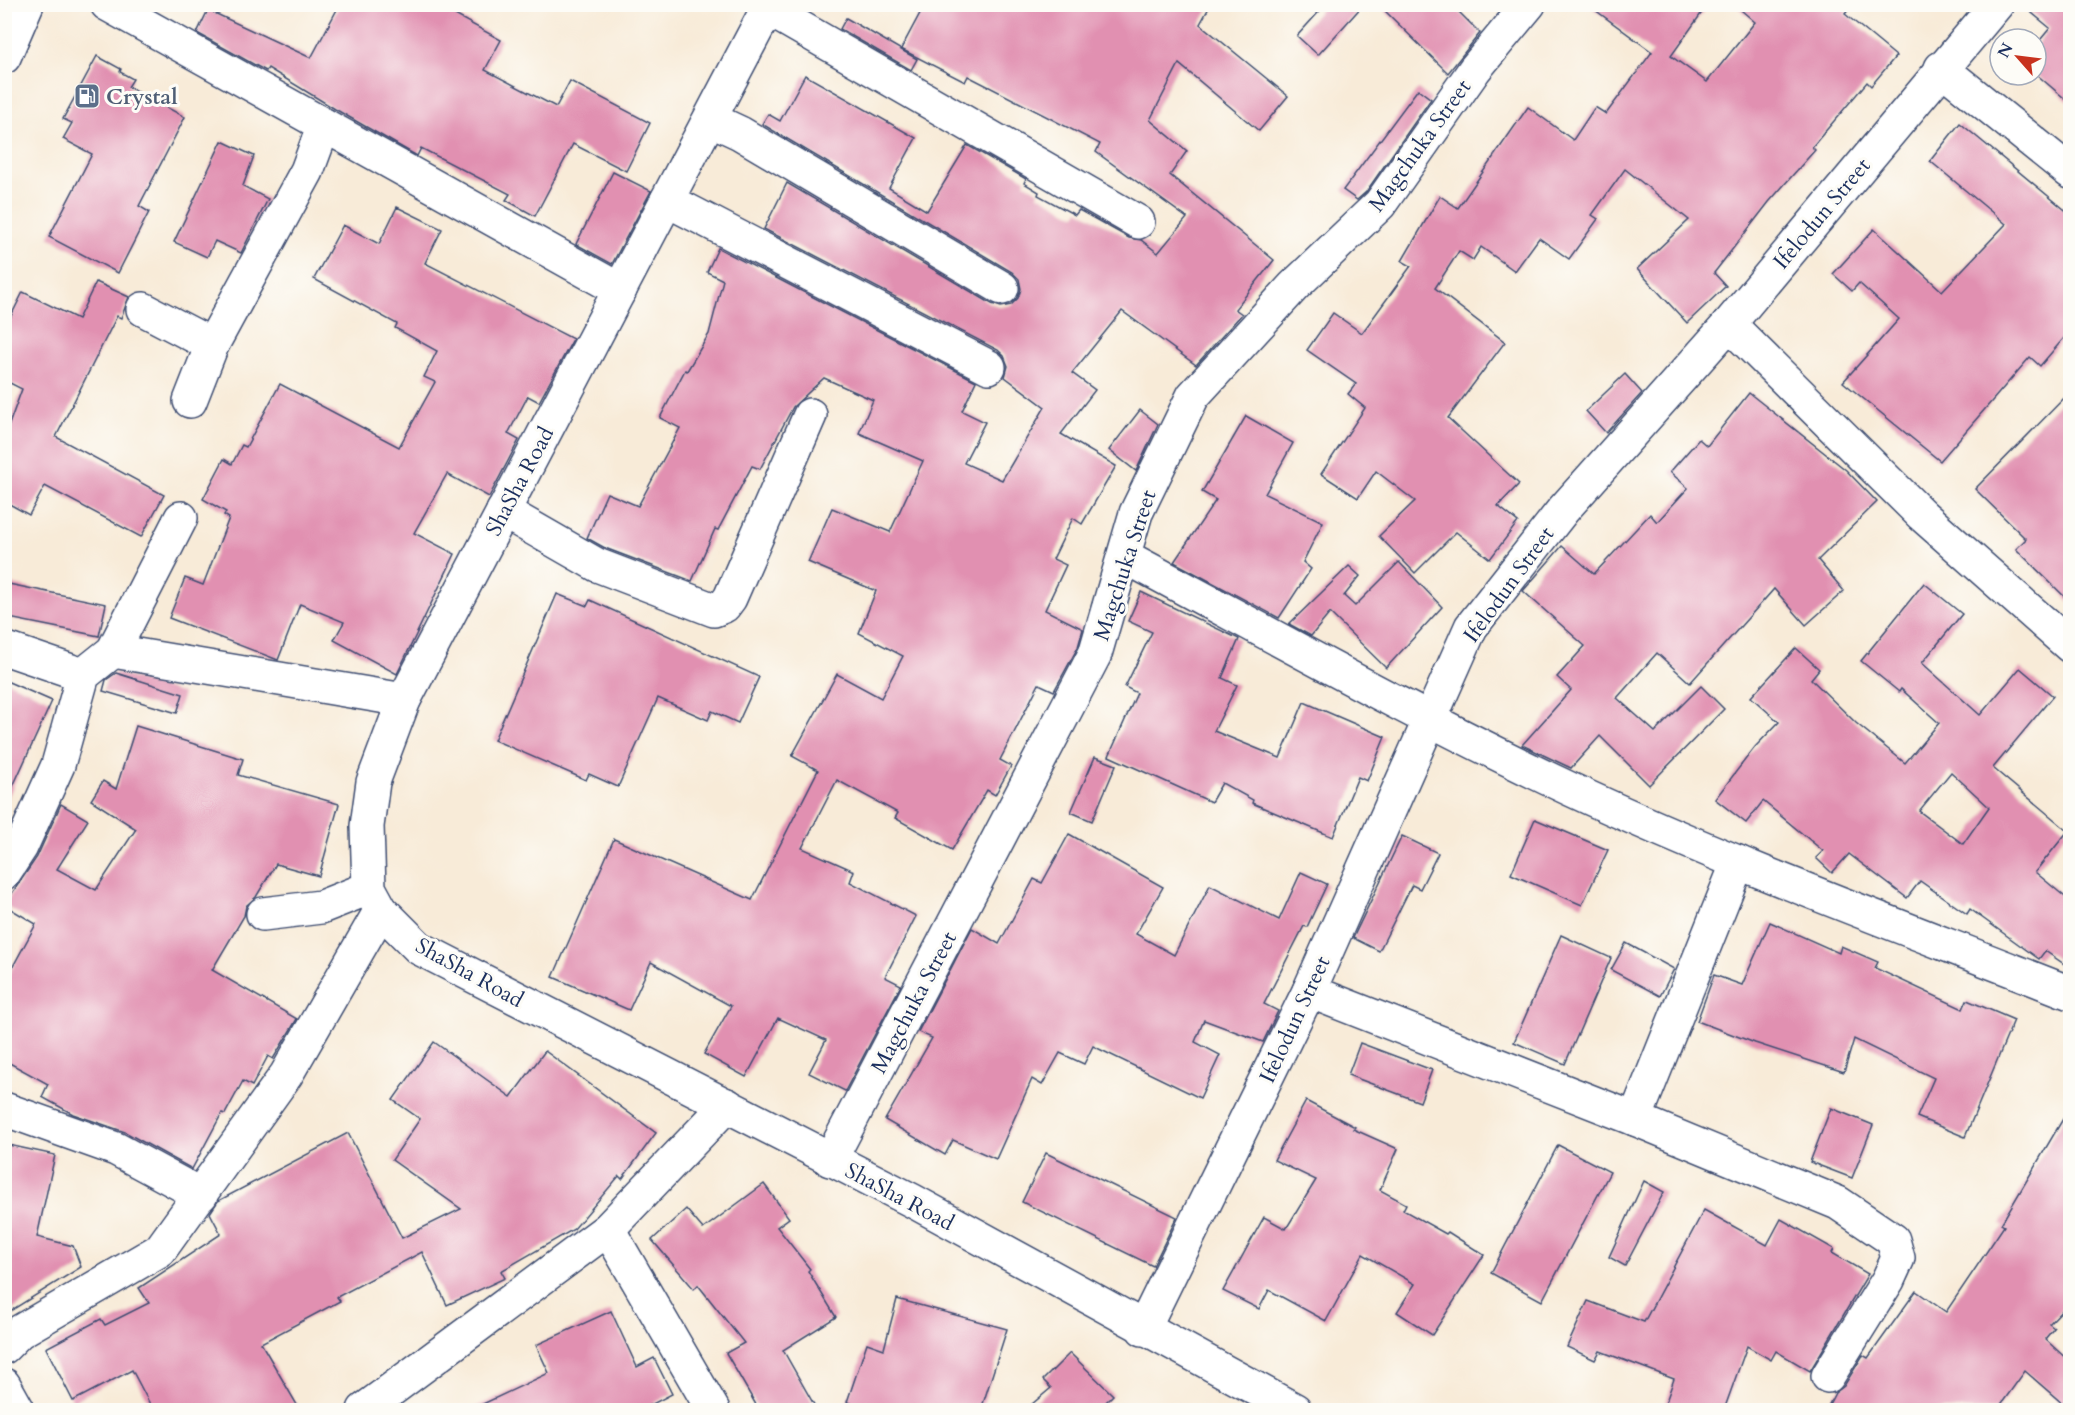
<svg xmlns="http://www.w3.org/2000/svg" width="2075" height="1415" viewBox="0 0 2075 1415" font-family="Cardo,serif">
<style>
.building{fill:#e190b1;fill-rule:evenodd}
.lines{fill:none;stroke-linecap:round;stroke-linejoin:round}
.minor-casing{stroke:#3c4b70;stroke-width:36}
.major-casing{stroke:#3c4b70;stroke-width:36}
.minor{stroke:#fff;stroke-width:33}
.major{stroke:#fff;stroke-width:33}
.labels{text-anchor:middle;stroke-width:6;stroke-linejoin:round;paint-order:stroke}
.service-label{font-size:22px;font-weight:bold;fill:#4e5e75;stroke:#fdfcf7;text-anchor:start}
.street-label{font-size:22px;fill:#1b2f5e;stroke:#fdfcf7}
</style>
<rect width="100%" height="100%" fill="#fdfcf7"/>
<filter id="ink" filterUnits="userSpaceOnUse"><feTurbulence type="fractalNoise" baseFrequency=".0167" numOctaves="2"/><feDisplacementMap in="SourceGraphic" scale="12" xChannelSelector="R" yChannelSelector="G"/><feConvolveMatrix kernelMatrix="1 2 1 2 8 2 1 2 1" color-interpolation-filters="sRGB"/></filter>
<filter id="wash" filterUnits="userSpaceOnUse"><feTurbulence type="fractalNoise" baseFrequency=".008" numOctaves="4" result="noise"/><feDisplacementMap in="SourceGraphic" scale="24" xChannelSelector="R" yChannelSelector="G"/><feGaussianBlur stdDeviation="1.35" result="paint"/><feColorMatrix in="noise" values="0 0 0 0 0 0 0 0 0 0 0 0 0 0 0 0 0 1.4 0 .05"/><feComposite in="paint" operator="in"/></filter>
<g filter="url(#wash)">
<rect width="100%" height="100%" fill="#f8ebd8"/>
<g id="blocks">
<g class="building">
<path d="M340,4H435L501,40L485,70L556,107L570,81L650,123L626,171L573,144L535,216L506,200L510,194L421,148L417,156L335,109L268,68L266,71L197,33L208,10L311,58Z"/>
<path d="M925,4H1211L1200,24L1288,96L1259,131L1179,64L1150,120L1187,151L1170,175L1274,260L1235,309L1242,314L1196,365L1122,311L1072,373L1095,390L1061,434L1116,466L1082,524L1073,518L1053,559L1066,565L1045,610L1083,629L1078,647L1054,691L1039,684L1000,760L1011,766L995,795L987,790L952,850L895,818L898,813L837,780L802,848L854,871L850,882L916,916L885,977L901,985L845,1091L809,1073L826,1040L778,1018L746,1077L704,1054L731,1006L651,962L629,1010L553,977L614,839L752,900L818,770L792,756L837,674L881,698L903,656L859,633L876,591L808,562L832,508L890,532L923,461L859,433L873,400L824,378L793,407L760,469L752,466L718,530L715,529L692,581L605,548L587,538L607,493L638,506L680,428L660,418L685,370L687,371L709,334L723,280L707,272L718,248L976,381L962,411L985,422L964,463L1002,480L1045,407L1005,377L1008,366L1004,356L998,350L764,229L787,183L992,304L1001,307L1011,305L1018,298L1021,289L1019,279L1012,272L762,124L768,114L780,121L805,75L916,138L889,188L927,211L967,145L1026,179L1024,183L1039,192L1038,195L1075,215L1079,210L1129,238L1141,240L1158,253L1187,218L1096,152L1100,144L968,76L965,82L901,49Z"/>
<path d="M1326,4H1364L1318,55L1297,36Z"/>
<path d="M1378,4H1451L1480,33L1448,73Z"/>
<path d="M1587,4H1708L1671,56L1707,82L1755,22L1734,4H1853L1845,14L1896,56L1871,86L1867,82L1812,147L1815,150L1769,202L1714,273L1726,286L1687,323L1637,269L1689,220L1625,169L1592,215L1598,219L1569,259L1539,238L1515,271L1481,247L1473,260L1459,251L1435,288L1505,342L1448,418L1519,484L1498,506L1518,522L1490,559L1456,532L1415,573L1379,536L1415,501L1376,471L1358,498L1321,474L1365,408L1348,394L1356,384L1307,350L1333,313L1362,333L1411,266L1402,261L1440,196L1458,208L1528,107L1573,140L1595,107L1606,114L1652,52Z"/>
<path d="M2021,4H2070V103L2036,74V45L2050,28Z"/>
<path d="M846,18L917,59L911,70L840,29Z"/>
<path d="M97,56L121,69L120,72L133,79L128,87L185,117L139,206L149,212L118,273L49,237L92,154L63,139L72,123L63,119Z"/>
<path d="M1418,89L1431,99L1366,192L1357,200L1343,190Z"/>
<path d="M1960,123L2070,214V331L2040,366L2030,357L1940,461L1843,382L1899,319L1859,283L1852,291L1833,274L1874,229L1942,291L2006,224L1930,161Z"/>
<path d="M222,141L254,156L243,186L268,199L241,253L215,241L207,257L174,242Z"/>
<path d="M613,172L651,191L612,264L576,244Z"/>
<path d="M397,207L442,229L425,263L573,339L539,402L528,396L508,434L519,440L489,497L447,474L414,533L455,554L397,674L334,640L344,622L300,604L278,660L169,618L185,578L203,585L229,518L224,515L226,512L203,499L224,459L232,464L242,445L246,447L280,384L399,447L435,382L424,377L437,351L395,328L397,324L314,279L343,225L379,244Z"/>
<path d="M96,282L129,297L121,318L117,316L56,437L164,495L141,537L45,486L29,515L4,501V438L22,389L4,380V330L23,292L78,319Z"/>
<path d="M1625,374L1642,393L1606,433L1586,411Z"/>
<path d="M2070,392V602L2016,549L2026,539L1975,489Z"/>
<path d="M1749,393L1846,470L1877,502L1818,560L1844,591L1806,625L1774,589L1690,683L1657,653L1617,698L1655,732L1701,686L1724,709L1649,785L1600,736L1571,768L1522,745L1571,690L1557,677L1585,646L1523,591L1562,546L1594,574L1650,514L1657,522L1688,488L1670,472L1699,439L1707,446Z"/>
<path d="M1140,410L1158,424L1136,471L1109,450Z"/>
<path d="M1246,416L1293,443L1265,494L1323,522L1303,562L1311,569L1279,618L1174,562L1216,500L1202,492Z"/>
<path d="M1399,562L1442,607L1386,668L1330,613L1311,636L1289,624L1349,566L1360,576L1344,596L1355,606Z"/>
<path d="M4,583L106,604L99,636L4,617Z"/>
<path d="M1924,583L1962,614L1922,663L1980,715L2020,668L2053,696L1993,768L2068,831L2035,872L2070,901V968L2045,951L2039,959L1970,909L1967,914L1920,881L1907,898L1849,854L1832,873L1816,858L1823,851L1763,801L1746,823L1715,799L1755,747L1779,722L1751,697L1796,648L1819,669L1811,679L1856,723L1905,763L1939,723L1901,689L1899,692L1861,661ZM1951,772L1989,807L1963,844L1919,811Z"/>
<path d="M1141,592L1239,639L1222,678L1237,685L1214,731L1280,758L1304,702L1385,737L1367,781L1358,777L1333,837L1252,803L1253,800L1222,783L1211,802L1109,756L1137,693L1125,687L1152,632L1128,621Z"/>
<path d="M557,594L587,606L590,600L759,677L738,723L712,711L708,720L658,698L618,787L589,774L586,780L494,740Z"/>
<path d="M116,673L183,694L177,713L103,691L106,680Z"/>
<path d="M4,680L52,701L4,806Z"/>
<path d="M136,726L243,759L238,775L339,804L319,876L276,864L256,897L246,906L244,916L212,970L297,1019L273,1059L268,1056L252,1086L243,1081L225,1114L222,1113L192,1169L125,1132L73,1114L42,1097L48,1084L4,1060V983L36,924L4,905L37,857L61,804L88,820L57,869L96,890L136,829L91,800L103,781L116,789Z"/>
<path d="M1095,757L1116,765L1092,821L1071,812Z"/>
<path d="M1535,819L1608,850L1582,905L1511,874Z"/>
<path d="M1069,834L1163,887L1136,934L1174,955L1210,885L1279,920L1301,872L1327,884L1307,927L1304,926L1264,1004L1278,1011L1263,1042L1204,1020L1195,1042L1220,1055L1200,1098L1093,1046L1084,1064L1060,1053L1042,1085L1032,1079L996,1159L953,1140L945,1155L885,1120L932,1038L918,1032L972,928L999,944L1034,879L1042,883Z"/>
<path d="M1402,836L1438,853L1420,889L1412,885L1379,951L1353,938Z"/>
<path d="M1770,922L1839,953L1841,946L1878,962L1875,968L1963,1009L1967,1000L2014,1020L1965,1137L1917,1117L1934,1078L1854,1039L1844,1072L1755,1043L1697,1021L1714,975L1742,985Z"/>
<path d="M1561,935L1611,958L1565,1064L1514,1042Z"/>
<path d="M1626,943L1674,969L1660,996L1611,970Z"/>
<path d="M434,1042L511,1097L545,1051L656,1133L622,1179L619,1176L574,1229L501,1271L505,1278L447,1305L422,1252L337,1297L340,1301L261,1343L300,1410H153L132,1370L73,1401L46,1348L101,1319L105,1325L149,1303L139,1288L221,1234L210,1213L218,1201L348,1133L402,1238L461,1209L392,1160L420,1119L393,1100Z"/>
<path d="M1360,1043L1432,1070L1420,1102L1348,1075Z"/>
<path d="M1306,1101L1355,1127L1353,1129L1398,1149L1380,1190L1406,1204L1403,1210L1446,1234L1448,1232L1484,1255L1432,1335L1397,1312L1415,1284L1363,1254L1326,1321L1269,1290L1259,1309L1223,1291L1264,1217L1286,1229L1316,1180L1274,1160Z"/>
<path d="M2070,1107V1302L2049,1324L2054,1328L2045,1339L2070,1362V1410L2025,1371L1997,1410H1826L1835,1393L1844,1386L1863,1355L1868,1358L1916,1291L1946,1312L2004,1226L2001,1224Z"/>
<path d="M1831,1108L1873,1125L1852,1178L1810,1162Z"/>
<path d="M4,1144L55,1155L37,1237L73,1246L81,1267L4,1315Z"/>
<path d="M1558,1145L1610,1172L1542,1301L1491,1273Z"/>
<path d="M1046,1153L1177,1217L1153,1266L1022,1202Z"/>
<path d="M1644,1181L1664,1192L1625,1266L1609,1257Z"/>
<path d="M764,1184L789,1218L777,1227L810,1269L808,1271L836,1317L783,1350L817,1410H759L726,1353L744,1343L698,1285L694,1289L652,1240L686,1209L703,1229Z"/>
<path d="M1704,1210L1767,1245L1781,1219L1834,1249L1832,1253L1868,1274L1810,1371L1776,1351L1771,1360L1747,1346L1724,1410H1663L1674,1379L1600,1351L1595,1360L1567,1347L1588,1301L1644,1322Z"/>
<path d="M897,1299L1007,1329L981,1410H871L847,1402L867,1343L884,1349Z"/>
<path d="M611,1311L637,1367L654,1358L672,1394L641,1410H470L549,1373L536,1345Z"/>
<path d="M1070,1353L1113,1395L1098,1410H1025L1051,1388L1043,1380Z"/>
</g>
</g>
</g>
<g filter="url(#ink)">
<use href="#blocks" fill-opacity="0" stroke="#3c4b70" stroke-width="1.5"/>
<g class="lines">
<g class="minor-casing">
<g id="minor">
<path d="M107,4L620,290"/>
<path d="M770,4L404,700L373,782L367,826L369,888L381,910L419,948L913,1201L1295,1410"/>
<path d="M768,9L1138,222"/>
<path d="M1941,68L2070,172"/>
<path d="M710,119L740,133L1002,288"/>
<path d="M667,200L989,367"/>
<path d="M143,309L212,345"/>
<path d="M1729,324L1922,515L2070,646"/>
<path d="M190,401L212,345L307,171L324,125"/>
<path d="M503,511L597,565L714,610L724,606L730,598L810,415"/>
<path d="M1124,556C1272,635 1419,718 1570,789C1733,865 1903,927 2070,993"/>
<path d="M4,648L83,675"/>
<path d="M113,651L404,700"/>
<path d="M4,873L21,847L58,765L83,675L113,651L181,518"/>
<path d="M263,914L321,907L369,888"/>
<path d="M1309,991L1635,1119L1838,1203L1893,1240L1898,1258L1888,1280L1828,1376"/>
<path d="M4,1109L116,1149L201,1195"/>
<path d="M1635,1119L1738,862"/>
<path d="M830,1160L1095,654L1136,513L1193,396L1294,286L1380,204L1475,69L1529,4"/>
<path d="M608,1229L713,1410"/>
<path d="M1143,1329L1309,991L1471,627L1563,510L1729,324L1997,4"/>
<path d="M4,1347L19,1332L160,1250L286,1075L381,910"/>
<path d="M4,1385L18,1410"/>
<path d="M364,1410L608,1229L727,1105"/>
</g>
</g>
<g class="major-casing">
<path id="major" d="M4,57L27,4"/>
</g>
<use href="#minor" class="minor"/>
<use href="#major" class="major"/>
</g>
</g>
<defs>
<g id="fuel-square" transform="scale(1.35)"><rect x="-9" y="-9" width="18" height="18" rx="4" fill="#5c6f8a" stroke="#fdfcf7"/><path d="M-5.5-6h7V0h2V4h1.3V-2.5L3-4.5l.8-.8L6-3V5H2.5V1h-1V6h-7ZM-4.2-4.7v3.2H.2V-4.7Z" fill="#fff"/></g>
</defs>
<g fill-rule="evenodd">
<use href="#fuel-square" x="87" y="96"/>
</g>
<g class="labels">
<g class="service-label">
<text x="106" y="104">Crystal</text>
</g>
<g class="street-label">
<text transform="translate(1419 145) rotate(-54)" y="8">Magchuka Street</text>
<text transform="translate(1821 213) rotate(-50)" y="8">Ifelodun Street</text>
<text transform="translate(519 481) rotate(-62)" y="8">ShaSha Road</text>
<text transform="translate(1124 565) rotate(-72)" y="8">Magchuka Street</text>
<text transform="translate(1508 584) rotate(-54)" y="8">Ifelodun Street</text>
<text transform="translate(470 972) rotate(29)" y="8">ShaSha Road</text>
<text transform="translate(913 1002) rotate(-62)" y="8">Magchuka Street</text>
<text transform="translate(1294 1019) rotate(-65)" y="8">Ifelodun Street</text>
<text transform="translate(900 1196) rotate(28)" y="8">ShaSha Road</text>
</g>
</g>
<rect width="2075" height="1415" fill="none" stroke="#fdfcf7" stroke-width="24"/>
<g transform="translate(2018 57) rotate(298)"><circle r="28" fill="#fdfcf7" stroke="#a3aaba" stroke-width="1.5"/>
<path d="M0-4.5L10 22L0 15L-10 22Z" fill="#c8321e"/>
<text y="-9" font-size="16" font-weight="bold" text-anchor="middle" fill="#1b2f5e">N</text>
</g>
</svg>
